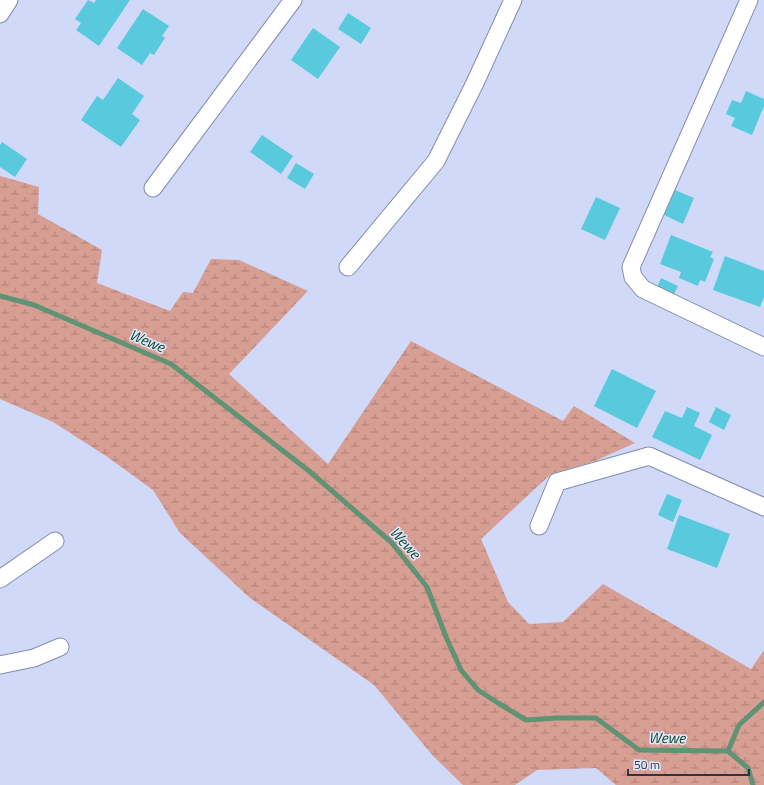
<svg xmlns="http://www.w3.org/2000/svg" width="764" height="785" viewBox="0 0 764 785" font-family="'Titillium Web',sans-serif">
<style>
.wetland{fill:url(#wetland-marsh)}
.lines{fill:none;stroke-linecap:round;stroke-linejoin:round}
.stream{stroke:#5f9373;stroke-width:5}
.building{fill:#59c9de}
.minor-casing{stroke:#818cae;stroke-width:19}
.minor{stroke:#fff;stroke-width:17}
.labels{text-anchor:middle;stroke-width:3;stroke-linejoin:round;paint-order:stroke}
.water-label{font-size:15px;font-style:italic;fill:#144927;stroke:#e0e7fe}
</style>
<defs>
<pattern id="wetland-marsh" width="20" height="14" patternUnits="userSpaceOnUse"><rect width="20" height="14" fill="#d79e93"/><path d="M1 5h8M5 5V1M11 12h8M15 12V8" fill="none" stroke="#af817a"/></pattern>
</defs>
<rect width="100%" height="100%" fill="#d0daf8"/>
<path class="wetland" d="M0,176L39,187L38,214L102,250L97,283L170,311L183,292L193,293L211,259L239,260L308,291L229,374L328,464L411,341L563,421L574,406L635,443L595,461L551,474L481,539L508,602L529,624L563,622L603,584L751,669L764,650V785H616L596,768L537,770L515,785H463L433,756L374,685L250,598L180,533L153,490L106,456L53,422L0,399Z"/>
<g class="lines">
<g class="stream">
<path d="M0,296L34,305L171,364L309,471L391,542L427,587L446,637L461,670L478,690L498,703L526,720L557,718H596L639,750L728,751L748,768L753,785"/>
<path d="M728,751L739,725L764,702"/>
</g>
</g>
<g class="building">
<path d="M88,0L94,3L96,0H130L99,46L76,30L81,23L75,19Z"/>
<path d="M143,9L169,26L162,36L165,38L154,55L150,53L142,65L117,48Z"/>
<path d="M348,13L371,28L361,44L338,29Z"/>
<path d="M313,28L340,47L318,79L291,60Z"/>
<path d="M118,78L144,96L132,114L140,120L121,147L81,120L97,96L103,100Z"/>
<path d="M746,91L764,99V106L752,135L731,126L735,118L726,114L732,100L741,103Z"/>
<path d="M262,135L293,156L281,174L250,152Z"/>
<path d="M2,142L27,159L15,177L0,167V145Z"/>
<path d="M296,163L314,174L305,189L287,178Z"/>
<path d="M675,190L694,198L683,224L664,215Z"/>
<path d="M596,197L620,208L605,240L581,229Z"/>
<path d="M671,235L713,252L710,257L714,259L705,282L700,280L698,286L679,278L681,272L660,264Z"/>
<path d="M725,256L764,271V297L760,307L713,290Z"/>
<path d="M661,278L678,286L674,294L657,287Z"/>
<path d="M612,369L656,391L637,428L594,406Z"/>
<path d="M687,407L700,413L694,426L712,435L700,460L652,437L665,411L682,418Z"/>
<path d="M716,407L731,415L724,430L709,422Z"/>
<path d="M667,494L682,500L673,522L658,515Z"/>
<path d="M679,515L730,534L717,568L667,549Z"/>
</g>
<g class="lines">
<g class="minor-casing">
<g id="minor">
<path d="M749,0L631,267L633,277L643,289L764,347"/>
<path d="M0,14L9,0"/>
<path d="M153,188L293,0"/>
<path d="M348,267L436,161L474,85L513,0"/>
<path d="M539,526L557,482L649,456L764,507"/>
<path d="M0,579L55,541"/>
<path d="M0,665L34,658L60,647"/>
</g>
</g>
<use href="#minor" class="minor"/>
</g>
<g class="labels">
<g class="water-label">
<text transform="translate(147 341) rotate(23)" y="5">Wewe</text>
<text transform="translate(405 543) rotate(48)" y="5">Wewe</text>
<text transform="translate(667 738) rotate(1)" y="5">Wewe</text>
</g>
</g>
<path d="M628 769v6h121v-6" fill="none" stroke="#2f3342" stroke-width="2"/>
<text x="634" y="769" font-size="12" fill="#2f3342" stroke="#e0e7fe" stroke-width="3" paint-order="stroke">50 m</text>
</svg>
